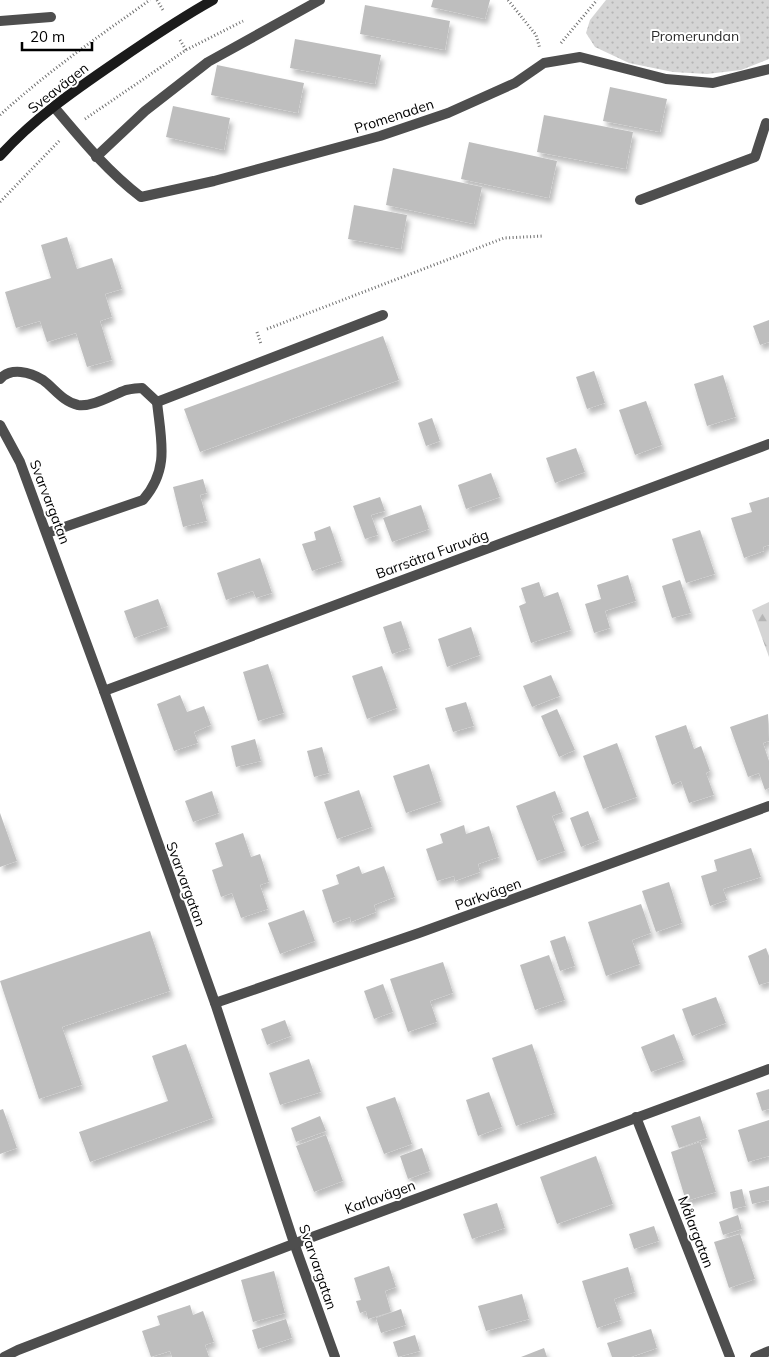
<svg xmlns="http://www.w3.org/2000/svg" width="769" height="1357" viewBox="0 0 769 1357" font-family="Mulish,sans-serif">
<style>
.forest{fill:url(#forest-firs)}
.park{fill:url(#park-dots)}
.building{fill:#bebebe;filter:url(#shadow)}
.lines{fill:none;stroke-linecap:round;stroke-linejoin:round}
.path{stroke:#707070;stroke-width:3;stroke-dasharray:1 2.5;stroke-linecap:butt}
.lane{stroke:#4e4e4e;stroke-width:10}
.street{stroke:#4e4e4e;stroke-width:10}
.secondary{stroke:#1b1b1b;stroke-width:10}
.labels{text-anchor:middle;stroke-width:4;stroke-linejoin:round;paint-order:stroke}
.park-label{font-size:14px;fill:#2c2c2c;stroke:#fff}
.street-label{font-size:14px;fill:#000;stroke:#fff}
</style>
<defs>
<pattern id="forest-firs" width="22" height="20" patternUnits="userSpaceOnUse" patternTransform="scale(1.25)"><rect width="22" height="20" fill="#d5d5d5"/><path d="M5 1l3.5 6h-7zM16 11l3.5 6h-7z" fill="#b5b5b5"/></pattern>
<pattern id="park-dots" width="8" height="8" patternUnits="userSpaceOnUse" patternTransform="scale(1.25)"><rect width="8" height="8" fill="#d5d5d5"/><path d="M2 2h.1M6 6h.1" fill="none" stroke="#b5b5b5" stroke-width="1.8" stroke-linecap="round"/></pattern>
<filter id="shadow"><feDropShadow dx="3" dy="5.5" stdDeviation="2.5" flood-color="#0004"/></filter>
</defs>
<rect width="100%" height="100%" fill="#fff"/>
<path class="forest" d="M769,602V657L752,610Z"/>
<path class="park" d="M606,0H769V59L741,70L707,74L673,72L629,63L595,47L586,33L590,20Z"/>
<g class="building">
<path d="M433,0H490L485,19L431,7Z"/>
<path d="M365,5L450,21L445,50L360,34Z"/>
<path d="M295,39L381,55L375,84L290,68Z"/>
<path d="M217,65L304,83L298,113L211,95Z"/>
<path d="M610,87L667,99L660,132L603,121Z"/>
<path d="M173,106L230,118L224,150L166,137Z"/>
<path d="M544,115L633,132L626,169L537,152Z"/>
<path d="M469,142L557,161L549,198L461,179Z"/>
<path d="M393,168L482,187L474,224L386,205Z"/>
<path d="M354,205L407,215L401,249L348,239Z"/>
<path d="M67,237L77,269L112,258L122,289L105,294L112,317L100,321L112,360L87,367L76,333L47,342L40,321L16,328L5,292L51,278L41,245Z"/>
<path d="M769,320V342L760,345L753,326Z"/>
<path d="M383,336L399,380L200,452L184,409Z"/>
<path d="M594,371L605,403L587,409L576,377Z"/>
<path d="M723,375L736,417L707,426L694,384Z"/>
<path d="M646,401L662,445L635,455L619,410Z"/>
<path d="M432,418L440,441L426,446L418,423Z"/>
<path d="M576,448L585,472L555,483L546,458Z"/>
<path d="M491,473L500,497L466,509L458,485Z"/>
<path d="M203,479L207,493L200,495L207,521L183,527L173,487Z"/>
<path d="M380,497L385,511L371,515L378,535L365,539L353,506Z"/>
<path d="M769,497V545L763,547L764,551L744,558L731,518L752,512L749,503Z"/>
<path d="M421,505L429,529L392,542L383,518Z"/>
<path d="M330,526L342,561L312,571L302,544L316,540L314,532Z"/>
<path d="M700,530L715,574L686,583L672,539Z"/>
<path d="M260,558L272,593L256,598L253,591L226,600L217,573Z"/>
<path d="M628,575L636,601L605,611L610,628L594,633L585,604L601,599L597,585Z"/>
<path d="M680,580L691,613L672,618L662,586Z"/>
<path d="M539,582L544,597L558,592L571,630L531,643L519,606L526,603L521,588Z"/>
<path d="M158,599L168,626L134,638L124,611Z"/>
<path d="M401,621L410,648L392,654L383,627Z"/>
<path d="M471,627L480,655L447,667L438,639Z"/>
<path d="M268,664L284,713L258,721L243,672Z"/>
<path d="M382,666L397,708L367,719L352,676Z"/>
<path d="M551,675L560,696L532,707L523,686Z"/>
<path d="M180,695L187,712L204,706L211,725L194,732L198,743L174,751L157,704Z"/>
<path d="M466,702L474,726L453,732L445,708Z"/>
<path d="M557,709L575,750L559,757L541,716Z"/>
<path d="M768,714L769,741L763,743L769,761V788L765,790L759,773L748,777L730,727Z"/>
<path d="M686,725L694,749L701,746L710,771L706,773L714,795L689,803L681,781L672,785L655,736Z"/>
<path d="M255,739L261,761L236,767L231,746Z"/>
<path d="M617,743L637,797L603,809L583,756Z"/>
<path d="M322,747L329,773L314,777L307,751Z"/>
<path d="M429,764L441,801L406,813L393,776Z"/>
<path d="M359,790L372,827L337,839L324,802Z"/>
<path d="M212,791L219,813L193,822L185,801Z"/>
<path d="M555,791L563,812L552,816L565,851L537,861L516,806Z"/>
<path d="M588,811L599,840L581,847L570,818Z"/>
<path d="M0,813L17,861L0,867Z"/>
<path d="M464,825L466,834L489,826L499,857L478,864L480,872L455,881L454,876L437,881L426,849L443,843L440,834Z"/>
<path d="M243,833L251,857L260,854L269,882L260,885L268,909L241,918L232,893L221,897L212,870L223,866L215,843Z"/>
<path d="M751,848L761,877L723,889L727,900L710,906L701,876L717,871L714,860Z"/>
<path d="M359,866L362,874L384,866L395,897L374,905L376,912L351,922L350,917L333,923L322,890L339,884L336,875Z"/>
<path d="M669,882L682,923L656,932L642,891Z"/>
<path d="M641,904L651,933L632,940L640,964L606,976L588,922Z"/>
<path d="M304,910L315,941L280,954L268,923Z"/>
<path d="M150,931L170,991L62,1027L82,1085L39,1099L0,981Z"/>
<path d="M565,936L575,966L560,971L550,941Z"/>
<path d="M766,948L769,956V982L759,985L748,956Z"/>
<path d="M549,955L565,1000L535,1010L520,965Z"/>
<path d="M443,962L453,993L430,1001L437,1022L408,1032L390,979Z"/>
<path d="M383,984L393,1012L374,1019L364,991Z"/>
<path d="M716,997L726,1023L692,1036L682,1009Z"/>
<path d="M285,1020L291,1036L267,1045L261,1029Z"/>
<path d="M674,1034L684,1060L651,1072L641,1047Z"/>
<path d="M186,1044L213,1118L90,1162L79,1132L168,1101L152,1056Z"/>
<path d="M532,1044L555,1113L516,1126L492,1058Z"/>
<path d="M309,1059L321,1092L280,1105L269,1073Z"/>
<path d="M769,1089V1109L762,1111L756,1093Z"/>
<path d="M489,1092L502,1127L478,1136L466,1100Z"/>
<path d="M395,1097L412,1144L384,1154L366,1107Z"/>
<path d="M3,1109L17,1148L0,1154V1110Z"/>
<path d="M320,1116L326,1131L296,1142L291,1128Z"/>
<path d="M700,1116L707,1138L679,1148L671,1126Z"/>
<path d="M769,1120V1156L748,1162L738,1130Z"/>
<path d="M326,1135L343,1181L314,1192L296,1146Z"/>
<path d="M700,1142L716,1192L686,1201L671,1152Z"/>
<path d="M422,1148L430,1171L408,1179L400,1156Z"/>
<path d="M596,1156L613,1204L557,1224L540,1177Z"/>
<path d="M769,1186V1200L752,1204L749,1191Z"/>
<path d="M742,1189L746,1206L733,1209L730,1192Z"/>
<path d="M497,1203L505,1228L472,1239L463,1214Z"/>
<path d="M738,1215L742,1229L723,1235L719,1222Z"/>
<path d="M654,1226L659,1241L634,1249L629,1234Z"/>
<path d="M740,1234L755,1279L729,1288L714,1242Z"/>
<path d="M389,1266L396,1287L385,1291L391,1312L368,1319L366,1311L360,1313L356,1301L361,1300L354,1278Z"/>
<path d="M628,1267L635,1292L614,1299L621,1320L597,1328L582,1281Z"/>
<path d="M274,1271L285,1313L253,1322L241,1280Z"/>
<path d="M522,1294L529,1319L486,1331L478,1306Z"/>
<path d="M190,1305L193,1315L203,1311L214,1342L205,1345L209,1357H172L170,1351L151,1357L142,1331L160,1325L157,1316Z"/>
<path d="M401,1309L406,1325L381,1333L376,1318Z"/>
<path d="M286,1319L292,1338L258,1349L252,1330Z"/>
<path d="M651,1329L657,1348L631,1357H612L607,1343Z"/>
<path d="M415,1335L420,1351L398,1357L393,1342Z"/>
<path d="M544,1348L547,1357H521Z"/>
</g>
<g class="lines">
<g class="path">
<path d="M157,0L163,10"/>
<path d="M508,0L536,35L540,49"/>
<path d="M180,40L186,50"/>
<path d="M561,43L597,0"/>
<path d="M0,115C47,72 99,36 150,0"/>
<path d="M85,119L186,50L243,21"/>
<path d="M0,202L60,140"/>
<path d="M267,329L504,238L544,236"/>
<path d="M257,332L261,344"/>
</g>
<g class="lane">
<path d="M0,21L51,17"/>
<path d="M96,157L145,111L208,62L320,0"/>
<path d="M640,200L755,157L766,123"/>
<path d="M755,1357L769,1351"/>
</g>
<g class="street">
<path d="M54,107C81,139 107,171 141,197L214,181L380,136L448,113L515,83L544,63L580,57L666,79L713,83L769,69"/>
<path d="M0,379C11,367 30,372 43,380C54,388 63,402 78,405C93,407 112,395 126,390C131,389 136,388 142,388L157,402L383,315"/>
<path d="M0,425L20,462L104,691L215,1003L294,1243L335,1357"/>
<path d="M47,533L143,500C170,469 161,440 157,402"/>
<path d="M104,691L769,444"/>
<path d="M215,1003L419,933L769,806"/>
<path d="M636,1117L730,1357"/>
<path d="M4,1357L18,1350L296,1243L769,1069"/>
</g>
<path class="secondary" d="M0,156C33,119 75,90 116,62C148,40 179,19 213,0"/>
</g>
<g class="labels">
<g class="park-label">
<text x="695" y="41">Promerundan</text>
</g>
<g class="street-label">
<text transform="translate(58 88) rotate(-38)" y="5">Sveavägen</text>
<text transform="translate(394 116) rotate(-18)" y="5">Promenaden</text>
<text transform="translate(50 502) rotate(69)" y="5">Svarvargatan</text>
<text transform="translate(432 554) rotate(-20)" y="5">Barrsätra Furuväg</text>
<text transform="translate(186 884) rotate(70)" y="5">Svarvargatan</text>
<text transform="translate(488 894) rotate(-20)" y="5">Parkvägen</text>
<text transform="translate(380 1197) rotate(-20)" y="5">Karlavägen</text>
<text transform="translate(696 1232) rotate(69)" y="5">Målargatan</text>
<text transform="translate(318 1267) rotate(71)" y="5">Svarvargatan</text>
</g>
</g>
<path d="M22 42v8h70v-8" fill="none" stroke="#000000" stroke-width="2.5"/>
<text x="30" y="42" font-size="15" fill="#000000" stroke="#ffffff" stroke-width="4" paint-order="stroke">20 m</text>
</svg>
